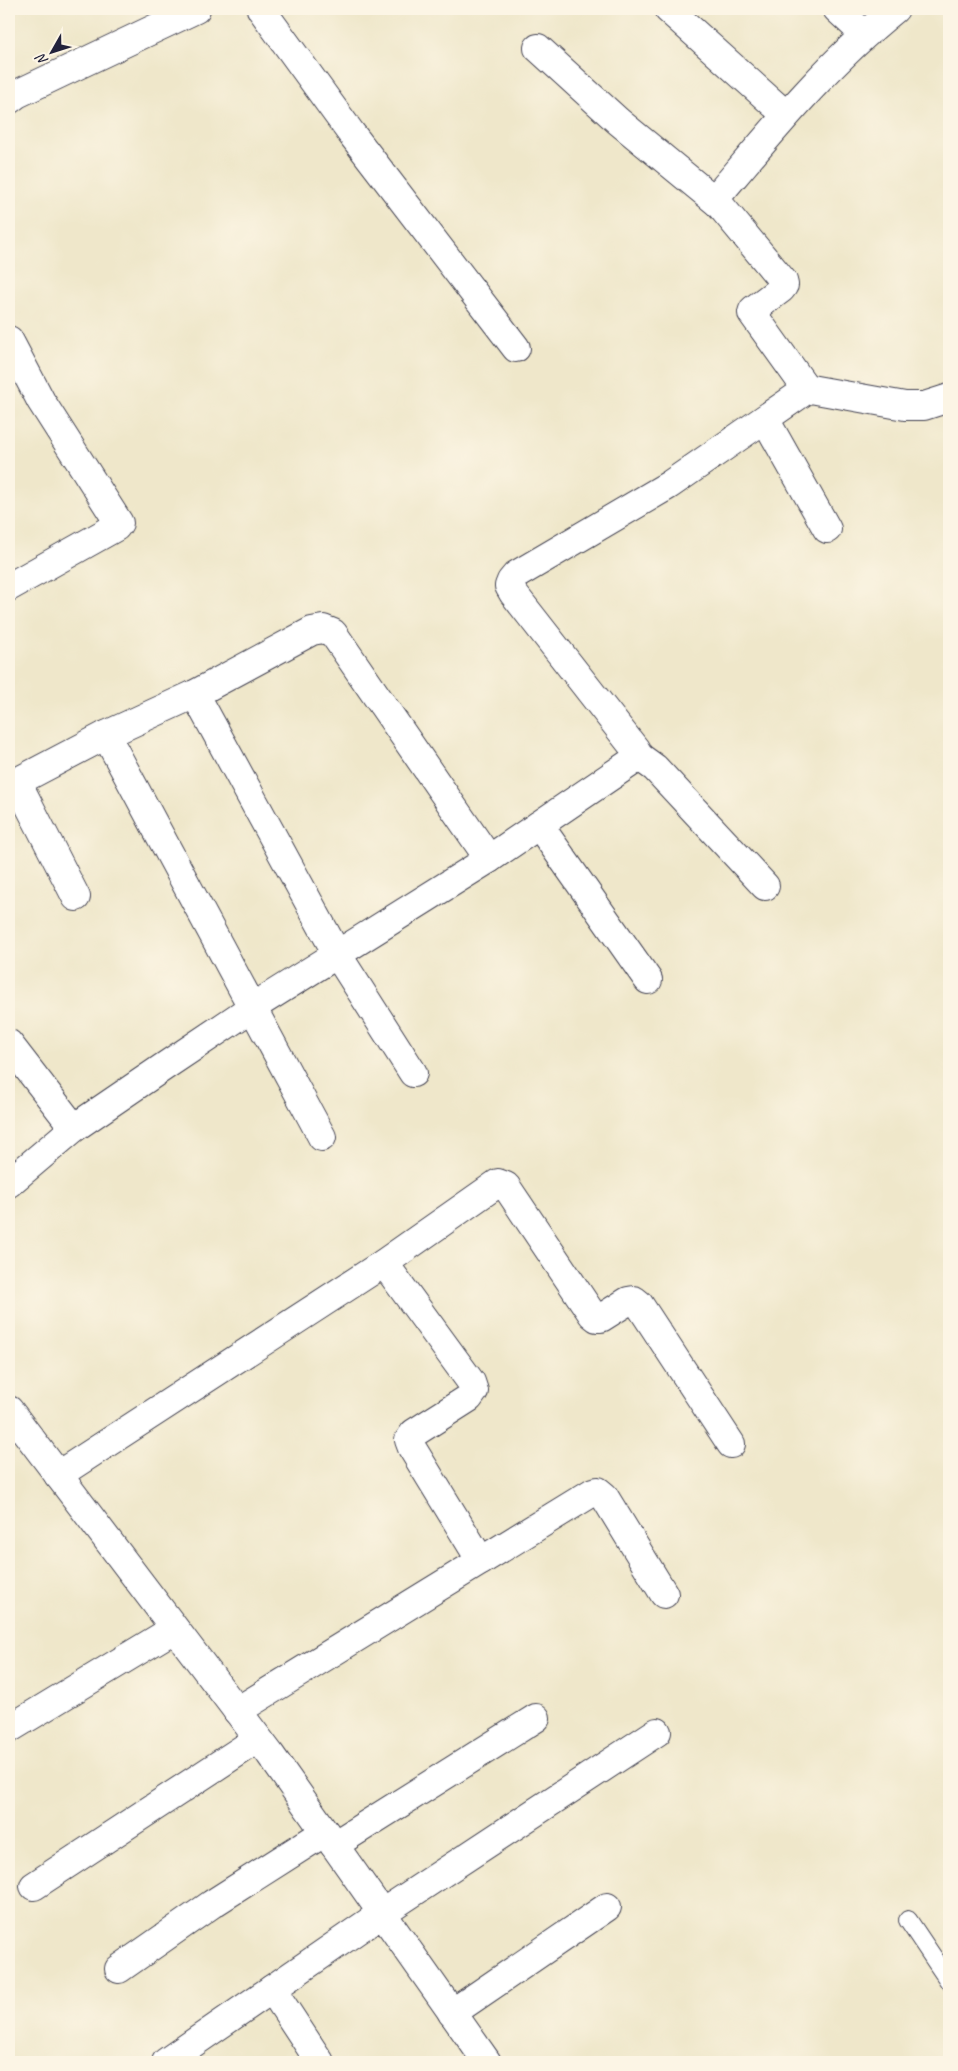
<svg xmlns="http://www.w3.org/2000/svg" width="958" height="2071" viewBox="0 0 958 2071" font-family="Caveat,sans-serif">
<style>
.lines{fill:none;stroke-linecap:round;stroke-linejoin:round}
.service-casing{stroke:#414050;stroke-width:20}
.minor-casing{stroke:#414050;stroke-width:30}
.service{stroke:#fff;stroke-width:18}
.minor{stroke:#fff;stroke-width:28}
</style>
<rect width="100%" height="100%" fill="#fcf5e5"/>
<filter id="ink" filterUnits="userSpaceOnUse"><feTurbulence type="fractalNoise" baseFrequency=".02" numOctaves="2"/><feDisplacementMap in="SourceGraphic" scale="10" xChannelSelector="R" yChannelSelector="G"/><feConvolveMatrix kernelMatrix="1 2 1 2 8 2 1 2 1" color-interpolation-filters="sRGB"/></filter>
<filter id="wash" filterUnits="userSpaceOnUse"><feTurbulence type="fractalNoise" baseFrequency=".0096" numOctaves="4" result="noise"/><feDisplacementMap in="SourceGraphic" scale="20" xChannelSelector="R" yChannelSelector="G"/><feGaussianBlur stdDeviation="1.12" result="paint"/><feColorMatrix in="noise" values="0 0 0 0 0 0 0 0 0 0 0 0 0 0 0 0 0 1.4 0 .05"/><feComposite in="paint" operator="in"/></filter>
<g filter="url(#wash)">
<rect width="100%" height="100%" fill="#efe7ca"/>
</g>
<g filter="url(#ink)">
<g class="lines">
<g class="service-casing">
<path id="service" d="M908,1920L949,1981"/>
</g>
<g class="minor-casing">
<g id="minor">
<path d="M261,9L351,133L516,348"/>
<path d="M668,9L786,115"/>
<path d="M837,9L864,34"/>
<path d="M538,48L618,121L719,204"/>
<path d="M9,100L17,94L196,9"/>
<path d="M9,340L41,401L119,523L116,527L9,587"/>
<path d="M805,388L905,406H924L949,398"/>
<path d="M765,419L827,529"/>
<path d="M195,694L337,954L413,1073"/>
<path d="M106,735L322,1137"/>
<path d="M637,755L655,768L765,886"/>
<path d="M17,782L76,897"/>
<path d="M9,786L106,735L195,694L312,631L323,629L333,633L489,859"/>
<path d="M539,825L648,980"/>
<path d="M9,1044L74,1128"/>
<path d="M9,1183L74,1128L165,1066L253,1007L489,859L636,759V750L513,593L509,586L511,581L516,575L669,485L802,393L805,388L803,384L752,313L753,310L781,289L784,285L783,281L719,204L717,199L719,194C774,129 828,63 895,9"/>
<path d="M384,1263L471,1382L474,1391L469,1398L414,1433L409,1440L412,1448L481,1561"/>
<path d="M9,1410L270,1754L487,2062"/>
<path d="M58,1475L384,1263L498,1183L506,1186L592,1314L597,1318H601L628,1301L634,1300L639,1304L731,1444"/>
<path d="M237,1711L593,1492L598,1491L604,1496L664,1594"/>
<path d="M9,1729L174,1629"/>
<path d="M334,1845L536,1718"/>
<path d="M34,1886L258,1739"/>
<path d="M119,1969L212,1904L325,1832"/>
<path d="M272,1989L320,2062"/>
<path d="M452,2013L607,1907"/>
<path d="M166,2062L382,1913L657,1732"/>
</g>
</g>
<use href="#service" class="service"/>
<use href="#minor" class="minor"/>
</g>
</g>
<rect width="958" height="2071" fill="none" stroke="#fcf5e5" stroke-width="30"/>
<g transform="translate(52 52) rotate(231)" stroke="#fcf5e5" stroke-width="4" paint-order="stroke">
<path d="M0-4L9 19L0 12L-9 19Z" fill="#22223b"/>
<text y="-8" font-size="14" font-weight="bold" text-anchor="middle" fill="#22223b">N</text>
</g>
</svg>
